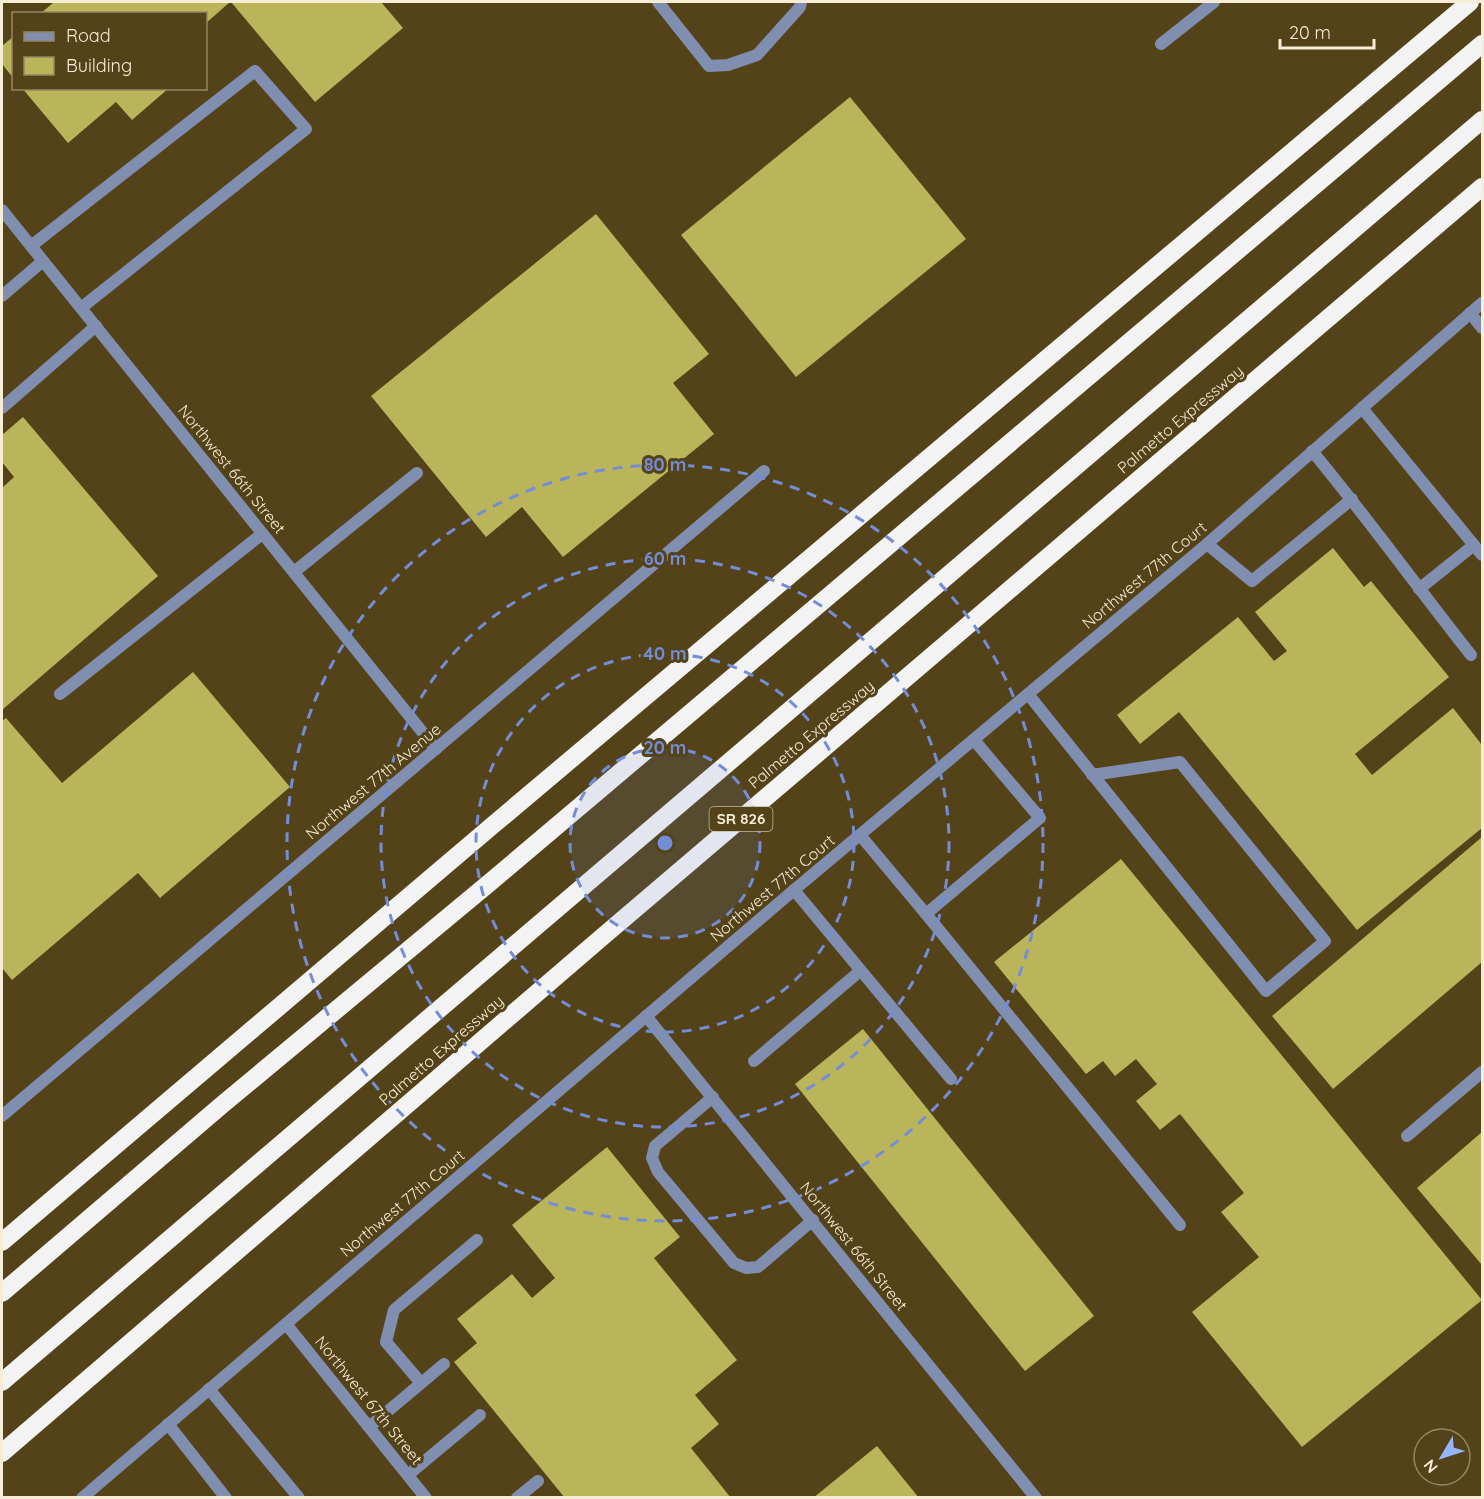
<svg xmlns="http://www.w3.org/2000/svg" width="1484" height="1499" viewBox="0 0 1484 1499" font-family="Quicksand,sans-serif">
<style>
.building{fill:#bab55a}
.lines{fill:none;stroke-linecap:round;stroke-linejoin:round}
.service{stroke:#808eaf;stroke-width:12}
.minor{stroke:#808eaf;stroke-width:12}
.tertiary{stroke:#808eaf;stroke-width:12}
.motorway{stroke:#f3f3f3;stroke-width:18}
.ring{fill:none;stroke:#748dd7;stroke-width:3;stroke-dasharray:10 8}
.labels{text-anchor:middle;stroke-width:6;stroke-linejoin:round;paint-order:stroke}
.shield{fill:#544218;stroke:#c6b99d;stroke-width:1.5}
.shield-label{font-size:15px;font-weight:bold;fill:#f7ecd6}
.street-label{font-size:16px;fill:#f7ecd6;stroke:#544218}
.centre{fill:#748dd7;stroke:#544218;stroke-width:3}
.ring-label{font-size:18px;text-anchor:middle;font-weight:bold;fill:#748dd7;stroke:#544218;stroke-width:6;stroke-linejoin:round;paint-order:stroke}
</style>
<rect width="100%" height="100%" fill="#544218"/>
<g class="building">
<path d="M54,2H230L206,23V14H40Z"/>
<path d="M231,2H381L403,28L315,102Z"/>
<path d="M14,36V79L2,64V46Z"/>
<path d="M22,88H169L132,120L116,102L68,143Z"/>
<path d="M850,97L966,239L796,377L681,235Z"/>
<path d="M596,214L709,354L673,383L714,434L563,557L522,507L486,537L371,396Z"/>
<path d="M23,417L158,576L2,710V488L14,477L2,462V435Z"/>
<path d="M1333,548L1364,587L1371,581L1449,677L1355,754L1372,775L1453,708L1482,745V828L1357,930L1179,712L1140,744L1117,715L1238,617L1274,661L1287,651L1255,612Z"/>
<path d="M193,672L290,787L160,898L138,873L12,980L2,968V721L6,718L62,783Z"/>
<path d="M1482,837V962L1333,1089L1272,1016Z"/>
<path d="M1121,859L1482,1300L1302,1447L1192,1312L1259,1257L1221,1212L1244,1193L1180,1114L1160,1130L1136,1101L1157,1084L1136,1059L1115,1076L1103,1061L1086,1074L994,962Z"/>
<path d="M863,1029L1094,1316L1025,1371L795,1084Z"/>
<path d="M1482,1132V1265L1417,1188Z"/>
<path d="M607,1147L680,1237L654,1258L737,1360L695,1395L719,1424L691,1448L731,1498H565L454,1362L477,1343L457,1319L512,1274L532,1298L555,1278L512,1225Z"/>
<path d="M877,1446L919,1498H813Z"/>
</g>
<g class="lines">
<g class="service">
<path d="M658,2L709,66L728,65L757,55L800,7L801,2"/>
<path d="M1161,44L1214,2"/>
<path d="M31,246L255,71L306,129L81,308"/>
<path d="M2,296L43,261"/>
<path d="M1470,313L1482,328"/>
<path d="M2,408L96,326"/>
<path d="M1312,451C1367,517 1417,587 1471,655"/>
<path d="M1207,544L1252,581L1352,499"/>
<path d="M294,572L417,473"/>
<path d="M1419,589L1474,545"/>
<path d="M60,694L262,534"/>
<path d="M1028,694L1266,991L1325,941L1180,762L1092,775"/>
<path d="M860,835L926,914L1040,818L974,740"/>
<path d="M794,890L951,1079"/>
<path d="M926,914L1180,1225"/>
<path d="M754,1061L860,971"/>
<path d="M713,1097L655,1146L652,1158L658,1172L734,1263L746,1268L758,1267L813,1220"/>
<path d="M1407,1136L1482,1072"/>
<path d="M421,1383L386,1342L394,1310L477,1240"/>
<path d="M209,1389L299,1498"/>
<path d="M168,1424L226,1498"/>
<path d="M369,1427L444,1364"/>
<path d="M408,1475L480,1415"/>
<path d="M517,1498L538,1481"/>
</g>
<g class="minor">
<path d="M2,210L436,749"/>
<path d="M1362,408L1482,555"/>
<path d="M646,1016L1036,1498"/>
<path d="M2,1116L764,471"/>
<path d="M286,1324L426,1498"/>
</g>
<path class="tertiary" d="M82,1498L794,890L1207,544L1482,303"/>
<g class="motorway">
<path d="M2,1242L493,825L1470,2"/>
<path d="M2,1293L223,1104L488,884L1482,44"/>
<path d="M2,1382L1482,120"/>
<path d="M2,1453L601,938L1482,187"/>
</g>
</g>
<circle cx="665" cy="843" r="95" fill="#748dd7" fill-opacity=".12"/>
<g class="ring">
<circle cx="665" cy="843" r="95"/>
<circle cx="665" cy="843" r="189"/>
<circle cx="665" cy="843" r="284"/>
<circle cx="665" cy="843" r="378"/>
</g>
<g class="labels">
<rect class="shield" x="709.5" y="807" width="63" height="24" rx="4.5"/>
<g class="shield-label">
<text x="741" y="824">SR 826</text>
</g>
<g class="street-label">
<text transform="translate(1180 419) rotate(-40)" y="6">Palmetto Expressway</text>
<text transform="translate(232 469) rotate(51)" y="6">Northwest 66th Street</text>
<text transform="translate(1144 575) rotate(-40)" y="6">Northwest 77th Court</text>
<text transform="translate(811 734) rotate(-40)" y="6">Palmetto Expressway</text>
<text transform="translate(373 781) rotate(-40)" y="6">Northwest 77th Avenue</text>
<text transform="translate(772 888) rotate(-40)" y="6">Northwest 77th Court</text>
<text transform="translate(441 1050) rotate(-41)" y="6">Palmetto Expressway</text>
<text transform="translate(402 1203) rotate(-40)" y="6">Northwest 77th Court</text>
<text transform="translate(854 1246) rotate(51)" y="6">Northwest 66th Street</text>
<text transform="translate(369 1400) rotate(51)" y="6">Northwest 67th Street</text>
</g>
</g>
<circle cx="665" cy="843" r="9" class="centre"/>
<g class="ring-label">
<text x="665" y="471">80 m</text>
<text x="665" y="565">60 m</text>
<text x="665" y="660">40 m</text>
<text x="665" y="754">20 m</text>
</g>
<rect width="1484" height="1499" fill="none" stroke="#f7ecd6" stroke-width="6"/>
<rect x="12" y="12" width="195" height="78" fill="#544218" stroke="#958664" stroke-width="1.5"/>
<rect x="24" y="32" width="30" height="9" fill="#808eaf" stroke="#958664" stroke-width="1.5"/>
<text x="66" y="42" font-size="18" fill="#f7ecd6">Road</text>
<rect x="24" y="57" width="30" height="18" fill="#bab55a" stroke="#958664" stroke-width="1.5"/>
<text x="66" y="72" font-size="18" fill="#f7ecd6">Building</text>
<g transform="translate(1442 1457) rotate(231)"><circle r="28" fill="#544218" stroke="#958664" stroke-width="1.5"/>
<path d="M0-4.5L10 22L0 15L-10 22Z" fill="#97b6fd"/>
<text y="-9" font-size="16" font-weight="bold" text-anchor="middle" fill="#f7ecd6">N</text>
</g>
<path d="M1280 39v9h94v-9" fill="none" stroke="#f7ecd6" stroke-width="3"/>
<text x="1289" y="39" font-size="18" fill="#f7ecd6" stroke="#544218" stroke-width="4.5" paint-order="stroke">20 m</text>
</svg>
